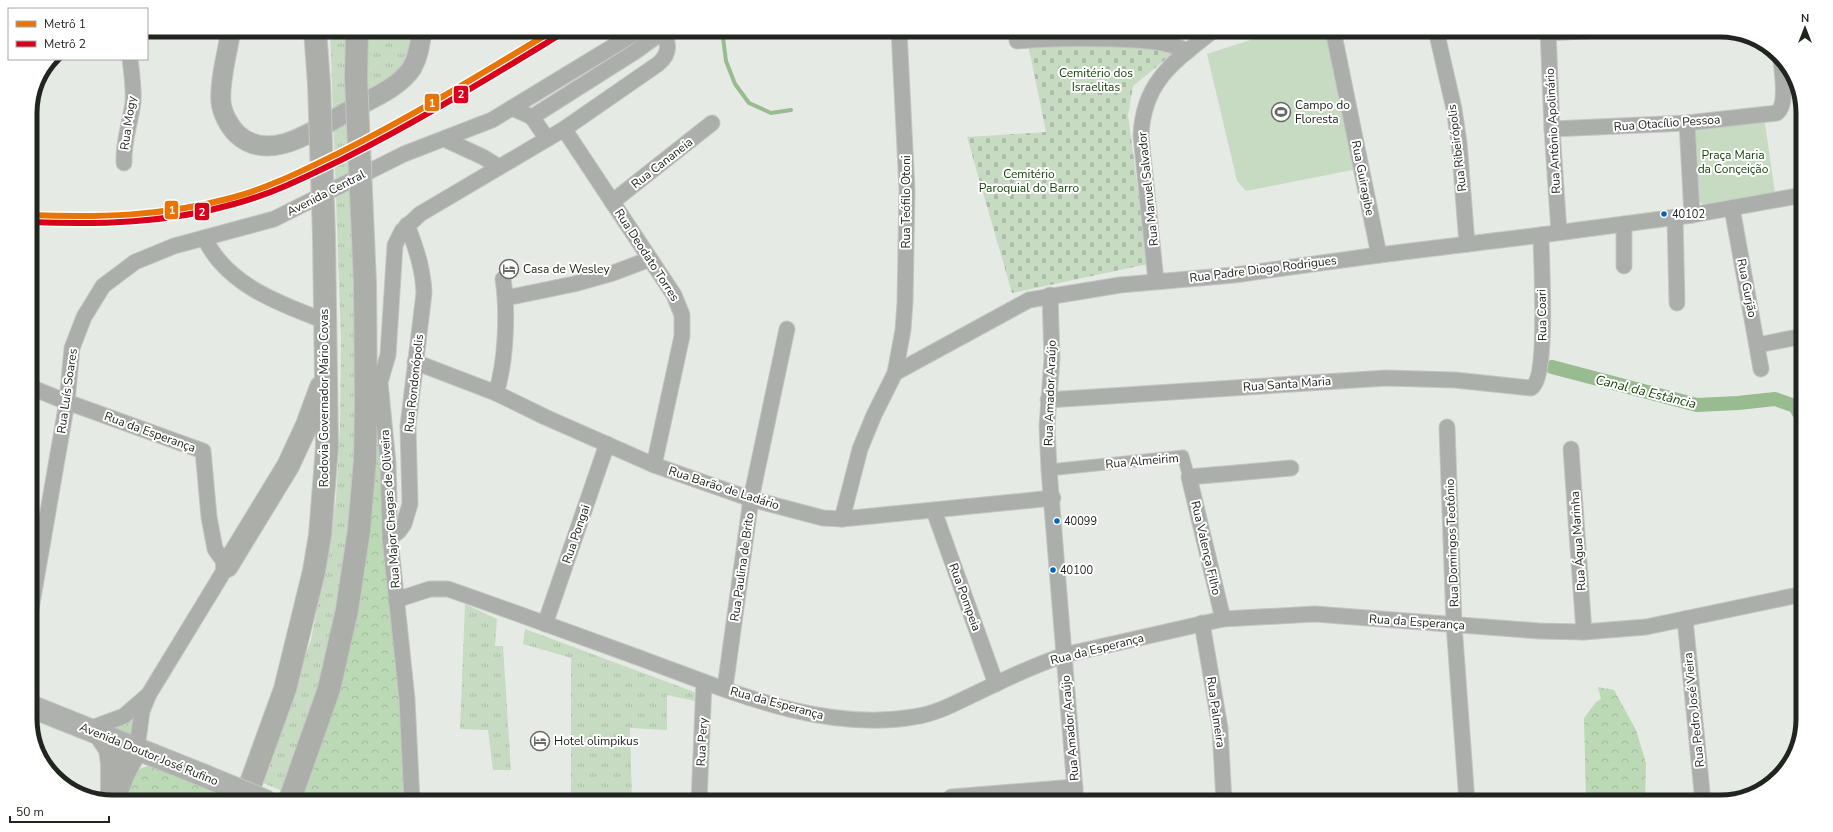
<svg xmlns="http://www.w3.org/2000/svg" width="1833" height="832" viewBox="0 0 1833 832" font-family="'Nunito Sans',sans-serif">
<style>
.built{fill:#d9e4d6}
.grass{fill:url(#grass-tufts)}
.forest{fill:url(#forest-crowns)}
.cemetery{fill:url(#cemetery-stones)}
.park{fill:#c7dbc2}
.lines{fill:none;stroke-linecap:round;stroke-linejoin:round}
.stream{stroke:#99bb90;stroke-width:4}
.canal{stroke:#99bb90;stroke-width:14}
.pedestrian-casing{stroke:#c3c7c2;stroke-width:13}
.minor-casing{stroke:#c3c7c2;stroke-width:17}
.tertiary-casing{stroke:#c3c7c2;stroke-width:21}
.primary-casing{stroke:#c3c7c2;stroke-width:24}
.trunk-casing{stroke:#c3c7c2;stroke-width:24}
.pedestrian{stroke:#abaeab;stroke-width:11}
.minor{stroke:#abaeab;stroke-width:15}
.tertiary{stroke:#abaeab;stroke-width:19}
.primary{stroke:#aeb1ad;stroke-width:22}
.trunk{stroke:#acaeaa;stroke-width:22}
.primary-bridge-casing{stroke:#c3c7c2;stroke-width:24;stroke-linecap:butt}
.trunk-bridge-casing{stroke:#c3c7c2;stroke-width:24;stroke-linecap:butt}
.primary-bridge{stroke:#aeb1ad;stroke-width:22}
.trunk-bridge{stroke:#acaeaa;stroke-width:22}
.metro-1-casing{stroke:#fff;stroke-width:9}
.metro-2-casing{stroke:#fff;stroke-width:9}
.metro-1{stroke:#e77405;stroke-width:6}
.metro-2{stroke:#d9001c;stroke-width:6}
.bus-dot{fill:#0065bd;stroke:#fff;stroke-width:1.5}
.labels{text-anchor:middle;stroke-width:4;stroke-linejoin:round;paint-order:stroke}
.bus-label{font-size:11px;fill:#212520;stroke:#fff;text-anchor:start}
.park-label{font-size:12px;fill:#0f3e00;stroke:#fff}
.poi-label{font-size:12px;fill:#212520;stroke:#fff;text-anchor:start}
.street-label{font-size:12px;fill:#212520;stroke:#fff}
.water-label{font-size:13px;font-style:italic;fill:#154305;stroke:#fff}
.rim{fill:none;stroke:#212520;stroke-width:5}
.line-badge{stroke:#fff;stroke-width:1.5}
.badge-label{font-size:11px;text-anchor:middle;font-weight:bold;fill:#fff}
</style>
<defs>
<pattern id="grass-tufts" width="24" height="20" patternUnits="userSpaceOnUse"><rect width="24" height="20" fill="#c7dbc2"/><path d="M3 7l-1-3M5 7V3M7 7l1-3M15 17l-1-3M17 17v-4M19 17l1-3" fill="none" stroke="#abbca6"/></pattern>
<pattern id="forest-crowns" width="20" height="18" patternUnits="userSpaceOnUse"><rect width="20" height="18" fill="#bcd9b5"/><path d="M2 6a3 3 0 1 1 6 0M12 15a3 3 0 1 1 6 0" fill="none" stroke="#a1ba9b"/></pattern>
<pattern id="cemetery-stones" width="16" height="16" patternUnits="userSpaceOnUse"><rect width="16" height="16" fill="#c7dbc2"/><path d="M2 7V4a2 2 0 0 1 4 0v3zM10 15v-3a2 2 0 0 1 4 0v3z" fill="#abbca6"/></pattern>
</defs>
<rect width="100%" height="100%" fill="#e5ebe4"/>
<path class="built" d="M1257,30H1283L1260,37Z"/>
<g class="grass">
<path d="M330,30H349L361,396L348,573L293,795L258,781L311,640L326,562L336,499L340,427L341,339Z"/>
<path d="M357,30H418L409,60L363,102Z"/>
<path d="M465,604L497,619L495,646H503L511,770H493L488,730L460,729Z"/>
<path d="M525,629L697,693L695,701L667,695V730L630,728L632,802H571V658L523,644Z"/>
<path d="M30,722L41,726L36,742Z"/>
</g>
<g class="forest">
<path d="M369,323L410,762L405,802H299L329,721Z"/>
<path d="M1598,687L1614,690L1636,730L1646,763L1645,802H1586L1584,718L1596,702L1601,699Z"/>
<path d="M136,712L131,735L112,728Z"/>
<path d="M155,763L242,802H119L137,770Z"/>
</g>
<path class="cemetery" d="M1050,40L1177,50L1133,86L1128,115L1148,264L1012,293L967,137L1046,132L1028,44Z"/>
<g class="park">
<path d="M1281,30H1327L1353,170L1246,191L1237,181L1207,54Z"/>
<path d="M1765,123L1775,193L1704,205L1698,201L1694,128Z"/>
<path d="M1350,800V802H1318V801Z"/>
</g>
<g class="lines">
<path class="stream" d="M722,30L726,61L735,84L749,103L771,113L791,110"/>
<path class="canal" d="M1552,367L1697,405L1738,403L1775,399L1795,406L1803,420"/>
<g class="pedestrian-casing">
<path id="pedestrian" d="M1049,470L1183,456L1189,477"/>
</g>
<g class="minor-casing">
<g id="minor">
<path d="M1333,30L1379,255"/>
<path d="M1436,30L1454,109L1459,142L1467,244"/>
<path d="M1548,30L1552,129L1559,232"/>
<path d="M1549,33L1600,30"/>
<path d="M1017,41C1049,38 1080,38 1112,39C1138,40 1164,40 1188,51"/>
<path d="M512,108L532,117L636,51L665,30"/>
<path d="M532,117L547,139"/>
<path d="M1687,123L1692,215"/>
<path d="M564,129L674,295L682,315V336L654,465"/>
<path d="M1552,129L1687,123L1777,113C1788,104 1782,74 1781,60"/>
<path d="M444,139L483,157L499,167"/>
<path d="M124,163C123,142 130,124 133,103C134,89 132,74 130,59"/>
<path d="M612,202L712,123"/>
<path d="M1732,208L1761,369"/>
<path d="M1675,217L1677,303"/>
<path d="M1624,224V266"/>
<path d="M205,239C227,285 280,304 325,321"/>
<path d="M1156,281L1141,136C1143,81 1175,61 1214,30"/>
<path d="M1050,295L1052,358L1047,426L1049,470L1076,802"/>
<path d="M506,298L574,284L613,273L650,259"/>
<path d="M1758,345L1803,336"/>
<path d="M415,362L496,393L545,417L654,465L751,499L823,518L842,519L1053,498"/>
<path d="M895,373L903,330L905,302L907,190L899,30"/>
<path d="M30,387L67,402L203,451L209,517L215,549L227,566L149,694L142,711L137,748"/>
<path d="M496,393C506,362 508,312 503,279"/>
<path d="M1048,400L1386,378L1455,380L1531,388C1549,378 1541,259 1541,235"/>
<path d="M1447,427L1454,624L1467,802"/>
<path d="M1571,449L1584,632"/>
<path d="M934,511L996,684"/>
<path d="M842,519L860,449L874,415L895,373L1029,300L1120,285L1234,275L1379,255L1541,235L1692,215L1803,195"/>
<path d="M390,538L399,531L404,524L410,504L408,426L424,293C423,268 416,248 407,225"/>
<path d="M396,600L430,589H448C514,612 579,636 645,660C730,691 821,732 913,717C938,714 961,700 983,690C1009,677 1036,665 1064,655L1223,619L1315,614L1539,631L1584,632L1646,627L1803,594"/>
<path d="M30,615L67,402L72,348L84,317L103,286L135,262L174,246L274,219L404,154L492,120L640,30"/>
<path d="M1223,619L1189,477L1291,468"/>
<path d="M1685,619L1703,802"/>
<path d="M1202,623L1220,728L1224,802"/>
<path d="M545,624L607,444"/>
<path d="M725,688L751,499L787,329"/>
<path d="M89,729L124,716L147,696"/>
<path d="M951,797L1075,787"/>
<path d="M412,802L407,699L390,538L388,463L380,382L388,355L395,245L402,231L420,214L564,129L658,64C670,54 670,43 661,30"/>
<path d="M699,802L704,682"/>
</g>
</g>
<g class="tertiary-casing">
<path id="tertiary" d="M231,30C228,50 219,82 221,102C222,113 229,126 237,134C269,164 315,130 345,113C367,100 397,90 412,68C419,56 420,43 422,30"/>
</g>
<g class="primary-casing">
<path id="primary" d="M30,706L205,776"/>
</g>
<g class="trunk-casing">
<g id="trunk">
<path d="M315,30L319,84"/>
<path d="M356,78L357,30"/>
<path d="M227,566L288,466L307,425L321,387"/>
<path d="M99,733L110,749L112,764V802"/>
<path d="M116,793L124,773L137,748"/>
<path d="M244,802L285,689L314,571L320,535L327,447L324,237"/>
<path d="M289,802L329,689L347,610L359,530L365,460L366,404L365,283L363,237"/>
</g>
</g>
<use href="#pedestrian" class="pedestrian"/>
<use href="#minor" class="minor"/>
<use href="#tertiary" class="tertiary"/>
<use href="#primary" class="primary"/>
<use href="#trunk" class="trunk"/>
<g class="primary-bridge-casing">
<path id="primary-bridge" d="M205,776L268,802"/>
</g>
<g class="trunk-bridge-casing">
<g id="trunk-bridge">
<path d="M356,78L363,237"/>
<path d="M319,84L324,237"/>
</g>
</g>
<use href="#primary-bridge" class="primary-bridge"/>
<use href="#trunk-bridge" class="trunk-bridge"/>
<g class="metro-1-casing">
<path id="metro-1" d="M30,215C98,218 165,216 231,198C269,188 304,170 339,153C413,116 483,73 554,30"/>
</g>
<g class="metro-2-casing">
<path id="metro-2" d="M30,222C99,225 168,223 234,204C272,194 308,176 343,159C417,122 487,79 558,36"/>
</g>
<use href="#metro-1" class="metro-1"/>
<use href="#metro-2" class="metro-2"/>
</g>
<defs>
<g id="stadium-ring" transform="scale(1)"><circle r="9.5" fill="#fff" stroke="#666a65" stroke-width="1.5"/><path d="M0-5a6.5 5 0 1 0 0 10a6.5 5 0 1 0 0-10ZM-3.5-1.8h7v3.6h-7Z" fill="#666a65"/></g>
<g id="hotel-ring" transform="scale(1)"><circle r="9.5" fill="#fff" stroke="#666a65" stroke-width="1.5"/><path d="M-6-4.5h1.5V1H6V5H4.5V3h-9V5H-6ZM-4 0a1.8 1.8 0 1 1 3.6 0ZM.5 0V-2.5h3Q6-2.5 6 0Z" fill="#666a65"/></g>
</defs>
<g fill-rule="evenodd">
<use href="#stadium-ring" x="1281" y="112"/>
<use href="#hotel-ring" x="509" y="269"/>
<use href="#hotel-ring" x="540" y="741"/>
</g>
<g class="bus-dot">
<circle cx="1664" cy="214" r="3.5"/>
<circle cx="1057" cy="521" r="3.5"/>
<circle cx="1053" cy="570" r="3.5"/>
</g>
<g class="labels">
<g class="bus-label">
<text x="1672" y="218">40102</text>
<text x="1064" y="525">40099</text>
<text x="1060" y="574">40100</text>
</g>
<g class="park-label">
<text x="1096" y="77">Cemitério dos<tspan x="1096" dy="14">Israelitas</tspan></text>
<text x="1733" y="159">Praça Maria<tspan x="1733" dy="14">da Conçeição</tspan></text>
<text x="1029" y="178">Cemitério<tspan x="1029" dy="14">Paroquial do Barro</tspan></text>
</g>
<g class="poi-label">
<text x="1295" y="109">Campo do<tspan x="1295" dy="14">Floresta</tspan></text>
<text x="523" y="273">Casa de Wesley</text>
<text x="554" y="745">Hotel olimpikus</text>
</g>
<g class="street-label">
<text transform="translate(128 123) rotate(-82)" y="4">Rua Mogy</text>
<text transform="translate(1667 123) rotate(-4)" y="4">Rua Otacílio Pessoa</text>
<text transform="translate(1553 131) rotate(-93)" y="4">Rua Antônio Apolinário</text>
<text transform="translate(1457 148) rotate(-97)" y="4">Rua Ribeirópolis</text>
<text transform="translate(662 163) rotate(-38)" y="4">Rua Cananeia</text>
<text transform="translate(1363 178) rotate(79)" y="4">Rua Guiragibe</text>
<text transform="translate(1148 189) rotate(-96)" y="4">Rua Manuel Salvador</text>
<text transform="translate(326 193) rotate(-27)" y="4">Avenida Central</text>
<text transform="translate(906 202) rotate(-90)" y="4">Rua Teófilo Otoni</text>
<text transform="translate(647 255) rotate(57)" y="4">Rua Deodato Torres</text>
<text transform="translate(1263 269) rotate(-7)" y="4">Rua Padre Diogo Rodrigues</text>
<text transform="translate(1747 288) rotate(79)" y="4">Rua Gurjão</text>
<text transform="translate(1542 315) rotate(-91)" y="4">Rua Coari</text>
<text transform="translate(414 383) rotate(-84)" y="4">Rua Rondonópolis</text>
<text transform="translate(1287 384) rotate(-4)" y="4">Rua Santa Maria</text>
<text transform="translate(67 391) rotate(-82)" y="4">Rua Luís Soares</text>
<text transform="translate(1050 393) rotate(-88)" y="4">Rua Amador Araújo</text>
<text transform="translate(324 398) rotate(-90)" y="4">Rodovia Governador Mário Covas</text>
<text transform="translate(150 432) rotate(20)" y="4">Rua da Esperança</text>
<text transform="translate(1142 461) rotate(-5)" y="4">Rua Almeirim</text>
<text transform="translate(724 488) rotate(18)" y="4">Rua Barão de Ladário</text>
<text transform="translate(390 509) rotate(-94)" y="4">Rua Major Chagas de Oliveira</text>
<text transform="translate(576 534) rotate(-71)" y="4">Rua Pongai</text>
<text transform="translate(1578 541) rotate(-94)" y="4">Rua Água Marinha</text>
<text transform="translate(1452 543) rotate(-92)" y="4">Rua Domingos Teotônio</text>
<text transform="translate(1206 548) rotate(77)" y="4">Rua Valença Filho</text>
<text transform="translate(742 567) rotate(-82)" y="4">Rua Paulina de Brito</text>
<text transform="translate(965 597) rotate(70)" y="4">Rua Pompeia</text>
<text transform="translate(1417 622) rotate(4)" y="4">Rua da Esperança</text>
<text transform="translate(1097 649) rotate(-14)" y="4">Rua da Esperança</text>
<text transform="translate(777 703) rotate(15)" y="4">Rua da Esperança</text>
<text transform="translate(1694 710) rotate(-96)" y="4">Rua Pedro José Vieira</text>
<text transform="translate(1216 712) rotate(82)" y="4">Rua Palmeira</text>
<text transform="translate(1070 728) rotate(-95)" y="4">Rua Amador Araújo</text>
<text transform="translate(702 742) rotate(-87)" y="4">Rua Pery</text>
<text transform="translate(149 754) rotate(22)" y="4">Avenida Doutor José Rufino</text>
</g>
<g class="water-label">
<text transform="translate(1646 391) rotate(14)" y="5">Canal da Estância</text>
</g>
</g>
<path d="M0 0H1833V832H0ZM113 37H1720A76 76 0 0 1 1796 113V719A76 76 0 0 1 1720 795H113A76 76 0 0 1 37 719V113A76 76 0 0 1 113 37Z" fill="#fff" fill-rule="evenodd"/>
<path class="rim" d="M113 37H1720A76 76 0 0 1 1796 113V719A76 76 0 0 1 1720 795H113A76 76 0 0 1 37 719V113A76 76 0 0 1 113 37Z"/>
<g class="line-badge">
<rect x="453" y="85" width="16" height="19" rx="4" fill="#d9001c"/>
<rect x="424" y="93" width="16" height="19" rx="4" fill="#e77405"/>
<rect x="164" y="200" width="15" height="20" rx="4" fill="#e77405"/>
<rect x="194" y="202" width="16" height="19" rx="4" fill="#d9001c"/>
</g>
<g class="badge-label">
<text x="461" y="98">2</text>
<text x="432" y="107">1</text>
<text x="172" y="214">1</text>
<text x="202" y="216">2</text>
</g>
<rect x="8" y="8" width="140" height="52" fill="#ffffff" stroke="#a6a8a6"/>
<rect x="16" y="21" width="20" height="6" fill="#e77405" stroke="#a6a8a6"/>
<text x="44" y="28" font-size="12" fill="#212520">Metrô 1</text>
<rect x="16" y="41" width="20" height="6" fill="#d9001c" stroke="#a6a8a6"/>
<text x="44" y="48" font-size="12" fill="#212520">Metrô 2</text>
<g transform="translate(1805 28)" stroke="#ffffff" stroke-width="3" paint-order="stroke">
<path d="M0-3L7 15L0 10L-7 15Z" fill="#212520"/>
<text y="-6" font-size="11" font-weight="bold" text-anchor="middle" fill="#212520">N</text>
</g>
<path d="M10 816v6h99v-6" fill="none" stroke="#212520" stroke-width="2"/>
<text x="16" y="816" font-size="12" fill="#212520" stroke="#ffffff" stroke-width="3" paint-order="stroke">50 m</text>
</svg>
